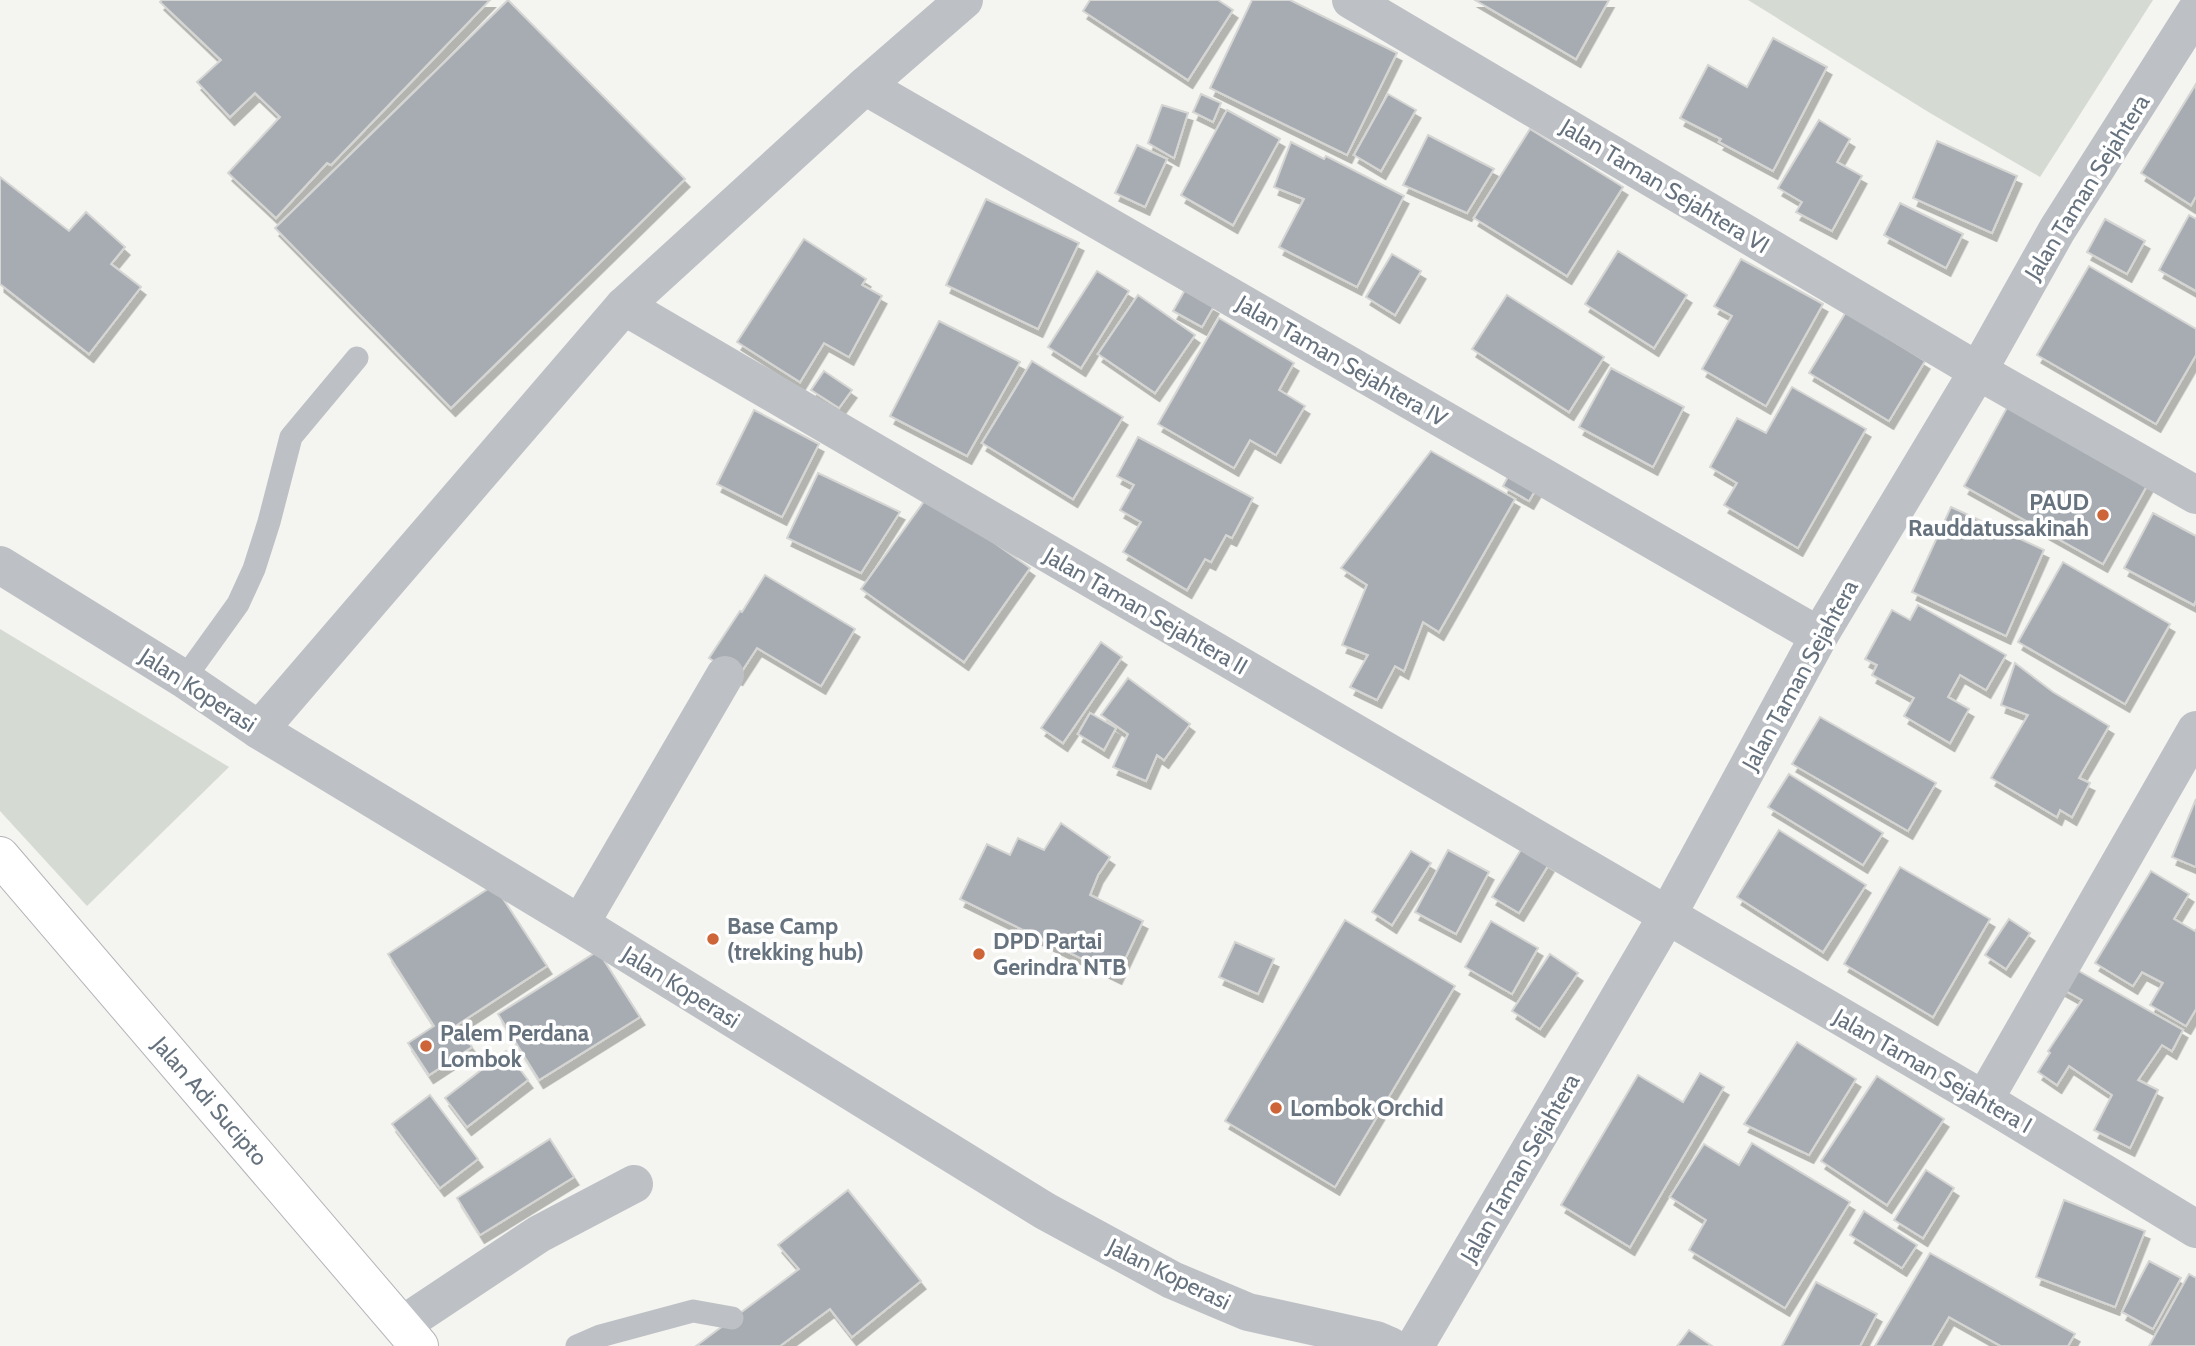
<svg xmlns="http://www.w3.org/2000/svg" width="2196" height="1346" viewBox="0 0 2196 1346" font-family="Cabin,sans-serif">
<style>
.green{fill:#d5dad2}
.building{fill:#a6acb2;stroke:#d5d5d3;stroke-width:2;filter:url(#shadow)}
.lines{fill:none;stroke-linecap:round;stroke-linejoin:round}
.trunk-casing{stroke:#b2b5b8;stroke-width:40}
.service{stroke:#bdc0c4;stroke-width:23}
.minor{stroke:#bdc0c4;stroke-width:38}
.tertiary{stroke:#bdc0c4;stroke-width:38}
.trunk{stroke:#fff;stroke-width:38}
.poi-dot{fill:#cd6538;stroke:#fff;stroke-width:2.5}
.labels{text-anchor:middle;stroke-width:7;stroke-linejoin:round;paint-order:stroke}
.street-label{font-size:23px;fill:#66727e;stroke:#fff}
.poi-label{font-size:23px;font-weight:bold;fill:#66727e;stroke:#fff;text-anchor:start}
</style>
<defs>
<filter id="shadow"><feDropShadow dx="4.5" dy="8" stdDeviation="0" flood-color="#0004"/></filter>
</defs>
<rect width="100%" height="100%" fill="#f4f4f0"/>
<g class="green">
<path d="M1748,0H2153L2040,177L1930,113Z"/>
<path d="M0,629L229,767L87,906L0,811Z"/>
</g>
<g class="building">
<path d="M162,0H490L331,165L327,163L276,218L228,173L280,117L255,93L230,117L197,82L221,60L160,2Z"/>
<path d="M508,0L685,179L451,408L275,228Z"/>
<path d="M1090,0H1218L1233,10L1188,80L1083,11Z"/>
<path d="M1252,0H1290L1397,53L1347,155L1210,88Z"/>
<path d="M1475,0H1609L1576,59Z"/>
<path d="M1773,38L1827,67L1773,171L1719,142L1721,139L1680,118L1708,65L1747,87Z"/>
<path d="M2196,84V196L2191,205L2141,173Z"/>
<path d="M1201,94L1221,103L1213,122L1193,112Z"/>
<path d="M1388,94L1416,110L1381,171L1354,155Z"/>
<path d="M1162,105L1188,113L1174,158L1148,143Z"/>
<path d="M1227,110L1280,139L1233,225L1181,195Z"/>
<path d="M1819,120L1850,139L1837,162L1862,176L1832,231L1796,212L1802,202L1778,188Z"/>
<path d="M1530,129L1623,187L1567,276L1474,218Z"/>
<path d="M1428,135L1494,169L1467,213L1403,185Z"/>
<path d="M1937,141L2017,176L1992,233L1913,198Z"/>
<path d="M1291,142L1324,159L1326,156L1404,196L1357,287L1279,247L1304,199L1274,187Z"/>
<path d="M1137,145L1167,159L1145,207L1115,193Z"/>
<path d="M0,177L69,231L86,212L125,247L111,264L141,287L89,354L0,284Z"/>
<path d="M986,199L1079,243L1038,329L946,285Z"/>
<path d="M1900,203L1963,234L1946,268L1884,235Z"/>
<path d="M2189,215L2196,219V291L2159,270Z"/>
<path d="M2105,219L2145,241L2127,274L2087,252Z"/>
<path d="M804,239L866,279L862,285L882,296L849,357L824,343L800,382L737,342Z"/>
<path d="M1618,251L1687,295L1654,348L1585,304Z"/>
<path d="M1392,254L1421,271L1395,315L1366,297Z"/>
<path d="M1741,259L1823,304L1766,406L1702,369L1732,316L1714,306Z"/>
<path d="M2089,266L2196,329V355L2156,424L2037,355Z"/>
<path d="M1097,271L1129,291L1081,368L1048,347Z"/>
<path d="M1185,290L1214,306L1202,327L1173,311Z"/>
<path d="M1138,295L1195,335L1155,393L1098,354Z"/>
<path d="M1507,295L1604,357L1569,412L1472,349Z"/>
<path d="M1846,312L1925,361L1889,421L1809,373Z"/>
<path d="M1219,318L1294,363L1279,390L1305,406L1276,455L1250,440L1234,468L1158,424Z"/>
<path d="M939,321L1020,362L967,456L890,416Z"/>
<path d="M1032,361L1123,417L1073,499L982,443Z"/>
<path d="M1611,368L1684,407L1653,467L1579,427Z"/>
<path d="M824,371L852,390L839,408L811,390Z"/>
<path d="M1792,387L1866,429L1798,548L1724,505L1737,483L1710,467L1737,418L1766,433Z"/>
<path d="M2009,404L2149,482L2103,564L1964,486Z"/>
<path d="M754,410L819,444L782,517L717,484Z"/>
<path d="M1138,437L1253,498L1232,538L1226,535L1211,562L1205,559L1187,590L1123,552L1141,522L1120,510L1134,485L1117,476Z"/>
<path d="M1431,451L1515,499L1439,632L1423,622L1404,671L1395,666L1377,700L1350,687L1368,655L1342,645L1367,585L1341,568Z"/>
<path d="M818,473L900,512L861,573L787,538Z"/>
<path d="M1510,473L1536,489L1529,501L1503,486Z"/>
<path d="M928,496L1030,568L964,662L861,589Z"/>
<path d="M1951,507L2044,550L2006,636L1912,592Z"/>
<path d="M2153,513L2196,536V600L2194,605L2124,568Z"/>
<path d="M2063,562L2170,624L2125,704L2018,642Z"/>
<path d="M765,575L855,629L821,686L757,648L738,677L709,658L740,611L742,612Z"/>
<path d="M1918,605L2006,655L1986,690L1960,675L1948,697L1969,709L1950,743L1904,716L1914,698L1872,675L1877,665L1865,659L1892,610L1910,620Z"/>
<path d="M1101,642L1122,657L1063,743L1041,728Z"/>
<path d="M2015,663L2053,692L2109,726L2079,778L2090,783L2072,817L2060,810L2057,817L1991,778L2028,715L2001,705Z"/>
<path d="M1128,678L1190,724L1164,760L1157,755L1146,781L1113,767L1128,734L1101,715Z"/>
<path d="M1090,713L1116,728L1104,750L1078,734Z"/>
<path d="M1820,717L1936,783L1908,831L1792,764Z"/>
<path d="M1789,774L1883,833L1863,865L1768,807Z"/>
<path d="M2196,799V867L2172,857Z"/>
<path d="M1061,823L1110,857L1098,875L1090,895L1143,921L1117,976L960,899L987,844L1010,855L1018,838L1044,850Z"/>
<path d="M1779,830L1866,885L1823,952L1737,897Z"/>
<path d="M1522,848L1549,864L1519,913L1492,897Z"/>
<path d="M1448,850L1489,872L1456,934L1415,912Z"/>
<path d="M1411,851L1431,863L1392,925L1372,912Z"/>
<path d="M1900,867L1990,919L1933,1017L1844,964Z"/>
<path d="M2151,871L2189,894L2174,919L2195,931L2196,929V1009L2186,1026L2150,1005L2163,983L2142,972L2133,986L2095,963Z"/>
<path d="M494,885L547,966L457,1025L472,1047L429,1075L408,1043L434,1026L388,954Z"/>
<path d="M2009,919L2030,933L2006,969L1985,955Z"/>
<path d="M1345,920L1455,986L1335,1187L1225,1121Z"/>
<path d="M1491,921L1538,948L1512,994L1465,967Z"/>
<path d="M1235,942L1274,959L1258,994L1219,977Z"/>
<path d="M598,951L640,1017L539,1080L498,1014Z"/>
<path d="M1550,954L1578,973L1540,1029L1512,1011Z"/>
<path d="M2070,966L2183,1030L2172,1051L2162,1045L2138,1080L2158,1090L2130,1148L2094,1130L2112,1095L2069,1066L2057,1085L2038,1072L2050,1053L2048,1051L2082,1000L2059,987Z"/>
<path d="M1797,1042L1856,1079L1809,1155L1744,1124Z"/>
<path d="M506,1051L528,1080L467,1127L445,1098Z"/>
<path d="M1700,1073L1724,1087L1630,1247L1561,1205L1638,1075L1683,1102Z"/>
<path d="M1877,1076L1944,1119L1887,1205L1821,1161Z"/>
<path d="M430,1095L478,1159L440,1188L392,1124Z"/>
<path d="M550,1139L574,1177L480,1235L457,1198Z"/>
<path d="M1752,1143L1850,1202L1785,1308L1689,1250L1706,1220L1670,1197L1704,1144L1739,1165Z"/>
<path d="M1926,1170L1954,1188L1923,1238L1894,1220Z"/>
<path d="M848,1190L921,1281L852,1337L830,1309L780,1346H696L799,1269L778,1245Z"/>
<path d="M2064,1200L2145,1231L2115,1307L2036,1277Z"/>
<path d="M1864,1211L1917,1245L1902,1268L1850,1235Z"/>
<path d="M1930,1253L2075,1334L2068,1346H2001L1949,1317L1932,1346H1875Z"/>
<path d="M2149,1261L2181,1278L2153,1329L2122,1312Z"/>
<path d="M2189,1274L2196,1278V1346H2149Z"/>
<path d="M1816,1282L1877,1314L1860,1346H1782Z"/>
<path d="M1689,1330L1712,1346H1677Z"/>
</g>
<g class="lines">
<g class="trunk-casing">
<path id="trunk" d="M0,856L419,1346"/>
</g>
<g class="service">
<path d="M184,679L238,604L254,569L269,522L291,437L357,358"/>
<path d="M577,1346L600,1336L693,1311L732,1318"/>
</g>
<g class="minor">
<path d="M1351,0L1978,371L2196,495"/>
<path d="M865,86L1819,636"/>
<path d="M624,306L1984,1100L2196,1229"/>
<path d="M259,730L624,306L865,86L964,0"/>
<path d="M580,924L725,675"/>
<path d="M1984,1100L2196,730"/>
<path d="M402,1325L539,1234L634,1184"/>
<path d="M1415,1346L1667,916L1819,636L1978,371L2057,230L2196,11"/>
</g>
<path class="tertiary" d="M0,565L184,679L259,730L580,924L1045,1211L1172,1280L1248,1312L1376,1340L1390,1346"/>
<use href="#trunk" class="trunk"/>
</g>
<g class="poi-dot">
<circle cx="2103" cy="515" r="7"/>
<circle cx="713" cy="939" r="7"/>
<circle cx="979" cy="954" r="7"/>
<circle cx="426" cy="1046" r="7"/>
<circle cx="1276" cy="1108" r="7"/>
</g>
<g class="labels">
<g class="street-label">
<text transform="translate(1665 186) rotate(31)" y="8">Jalan Taman Sejahtera VI</text>
<text transform="translate(2087 187) rotate(-58)" y="8">Jalan Taman Sejahtera</text>
<text transform="translate(1342 361) rotate(30)" y="8">Jalan Taman Sejahtera IV</text>
<text transform="translate(1146 611) rotate(30)" y="8">Jalan Taman Sejahtera II</text>
<text transform="translate(1800 675) rotate(-61)" y="8">Jalan Taman Sejahtera</text>
<text transform="translate(198 690) rotate(33)" y="8">Jalan Koperasi</text>
<text transform="translate(681 987) rotate(32)" y="8">Jalan Koperasi</text>
<text transform="translate(1933 1071) rotate(30)" y="8">Jalan Taman Sejahtera I</text>
<text transform="translate(210 1101) rotate(49)" y="8">Jalan Adi Sucipto</text>
<text transform="translate(1520 1168) rotate(-60)" y="8">Jalan Taman Sejahtera</text>
<text transform="translate(1169 1274) rotate(26)" y="8">Jalan Koperasi</text>
</g>
<g class="poi-label">
<text x="2089" y="510" text-anchor="end">PAUD<tspan x="2089" dy="26">Rauddatussakinah</tspan></text>
<text x="727" y="934">Base Camp<tspan x="727" dy="26">(trekking hub)</tspan></text>
<text x="993" y="949">DPD Partai<tspan x="993" dy="26">Gerindra NTB</tspan></text>
<text x="440" y="1041">Palem Perdana<tspan x="440" dy="26">Lombok</tspan></text>
<text x="1290" y="1116">Lombok Orchid</text>
</g>
</g>
</svg>
